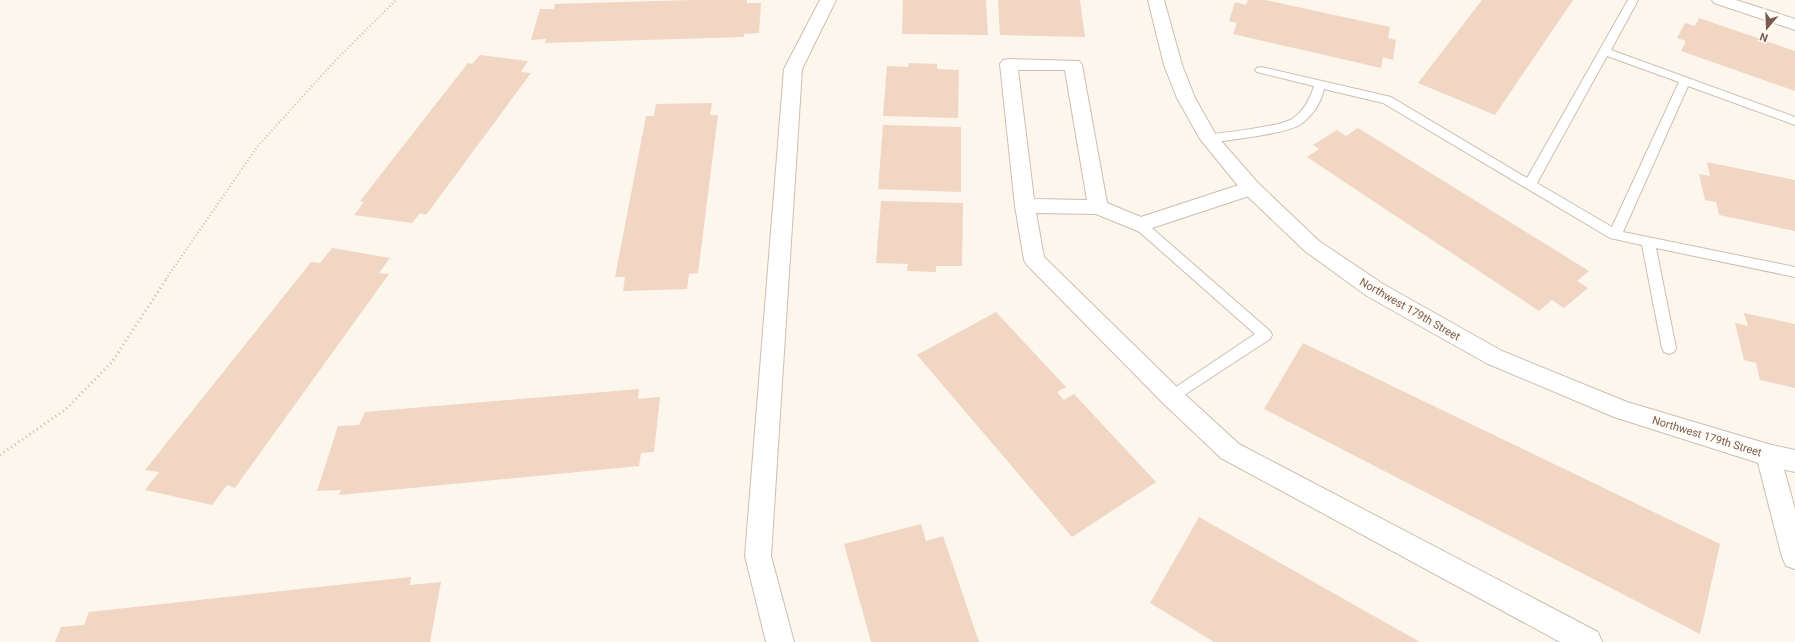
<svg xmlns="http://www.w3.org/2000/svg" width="1795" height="642" viewBox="0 0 1795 642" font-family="Roboto,sans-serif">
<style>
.building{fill:#f1d6c4}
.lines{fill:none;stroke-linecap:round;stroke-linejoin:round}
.service-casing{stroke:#cfbeb0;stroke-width:2}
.minor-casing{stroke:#cfbeb0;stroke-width:2}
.tertiary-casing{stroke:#cfbeb0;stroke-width:2}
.path-far1{stroke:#d7b9a6;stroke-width:2;stroke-dasharray:1 2.5;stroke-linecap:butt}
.path{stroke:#d7b9a6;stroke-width:3;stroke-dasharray:1 3.5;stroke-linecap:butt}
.service{fill:#fff;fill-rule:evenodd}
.minor{fill:#fff;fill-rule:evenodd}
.tertiary{fill:#fff;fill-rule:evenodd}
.labels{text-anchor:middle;stroke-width:4;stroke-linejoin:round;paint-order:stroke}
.street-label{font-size:11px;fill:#785d4e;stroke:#fffaf3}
</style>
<rect width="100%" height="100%" fill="#fcf6ec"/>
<g class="building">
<path d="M692,0H747V3H761L759,33L744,34V37L545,43L546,39L531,40L540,9H554L555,4Z"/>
<path d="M903,0H986L988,35L902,34Z"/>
<path d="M998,0H1080L1085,37L1000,35Z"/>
<path d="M1248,0H1265L1390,27L1388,38L1396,40L1393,60L1383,57L1381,68L1233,34L1237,23L1229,21L1235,2L1246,5Z"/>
<path d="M1482,0H1573L1495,115L1418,83Z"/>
<path d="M1699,18L1795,51V91L1681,51L1686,41L1677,38L1685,23L1695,26Z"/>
<path d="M480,55L528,61L521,72L531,73L426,215L420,213L412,223L354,215L364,202L360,201L468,63L472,64Z"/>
<path d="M909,63L937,64V69L959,70L958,118L883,116L887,66L908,67Z"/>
<path d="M712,103L710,115H718L698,273L689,274L687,289L623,291L625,277H615L646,116H654L656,104Z"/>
<path d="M883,125L961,127V192L878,189Z"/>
<path d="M1358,128L1589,271L1577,281L1588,288L1564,308L1552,300L1539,311L1307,157L1319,149L1313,145L1337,130L1346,136Z"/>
<path d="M1707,162L1795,180V231L1719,215L1716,202L1705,200L1699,174L1710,176Z"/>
<path d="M881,201L963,203L962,266H936V272L907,271L908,264L876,263Z"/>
<path d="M332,248L390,258L379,273L389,274L235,488L227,485L212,505L145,490L159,472L145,470L311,262L320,263Z"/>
<path d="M996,312L1066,387L1057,392L1064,400L1074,394L1156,482L1072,537L917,355Z"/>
<path d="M1744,313L1795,324V388L1760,380L1756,363L1744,360L1735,323L1748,326Z"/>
<path d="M1303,343L1720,544L1700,634L1264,409Z"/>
<path d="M639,389L638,399L660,397L654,452L641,453L639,466L339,495L341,490L317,491L338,426L359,425L365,412Z"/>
<path d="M1199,517L1420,642H1214L1150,603Z"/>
<path d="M921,524L926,541L943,536L979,642H871L844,544Z"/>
<path d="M411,577L410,585L441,582L430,642H55L61,627L84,625L89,612Z"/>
</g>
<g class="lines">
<g class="service-casing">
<g id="service">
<path d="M1628,0H1638L1611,50L1795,117V125L1688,86L1623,232L1795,267V277L1656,248L1676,348L1674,352L1669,354L1664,352L1662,348L1642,245L1610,238L1383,103L1324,89C1321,103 1313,115 1301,124C1287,134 1228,140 1209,143L1203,139L1209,135C1227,132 1279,127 1292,119C1304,111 1310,99 1314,86L1257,72L1255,70L1257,68L1261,67L1391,97L1527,178ZM1607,56L1679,82L1612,227L1537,183Z"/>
<path d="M1140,220L1145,222L1270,331L1272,335L1270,339L1172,403L1167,401L1165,397L1167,393L1255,334L1135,228L1134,225L1135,222Z"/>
</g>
</g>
<g class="minor-casing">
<g id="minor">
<path d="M820,0H836L802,69L771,556L794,642H766L745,556L784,69Z"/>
<path d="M1712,0H1736L1795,19V30L1714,3Z"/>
<path d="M1009,59L1079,61L1082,65L1107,203L1141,217L1251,181L1258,183L1261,188L1258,193L1140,232L1096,214L1036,213L1044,257L1180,390L1239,444L1598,632L1602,642H1560L1221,458L1164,404L1027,265L1024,260L1015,206L1000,64L1003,60ZM1018,70H1065L1087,200L1034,199Z"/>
<path d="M1768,444L1777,448L1780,455L1795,509V569L1786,566L1782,557L1756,455L1759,448Z"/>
</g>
</g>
<g class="tertiary-casing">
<path id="tertiary" d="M1148,0H1164L1182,65L1195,98L1216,135L1258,183L1319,241L1383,284L1502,351L1627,402L1768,444L1795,450V472L1768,466L1614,417L1486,363L1367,296L1305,251L1244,193L1200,139L1177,98L1164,65Z"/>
</g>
<path class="path-far1" d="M166,279L257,147L332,64L396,0"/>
<path class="path" d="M0,455L66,409L112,362L167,278"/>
<use href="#service" class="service"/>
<use href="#minor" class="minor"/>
<use href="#tertiary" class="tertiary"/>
</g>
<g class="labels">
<g class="street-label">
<text transform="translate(1410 309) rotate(30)" y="4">Northwest 179th Street</text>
<text transform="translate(1707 436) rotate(17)" y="4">Northwest 179th Street</text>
</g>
</g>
<g transform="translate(1767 28) rotate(199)" stroke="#fffaf3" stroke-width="3" paint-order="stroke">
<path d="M0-3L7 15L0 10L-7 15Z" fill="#785d4e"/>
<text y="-6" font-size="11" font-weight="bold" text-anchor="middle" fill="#785d4e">N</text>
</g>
</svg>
